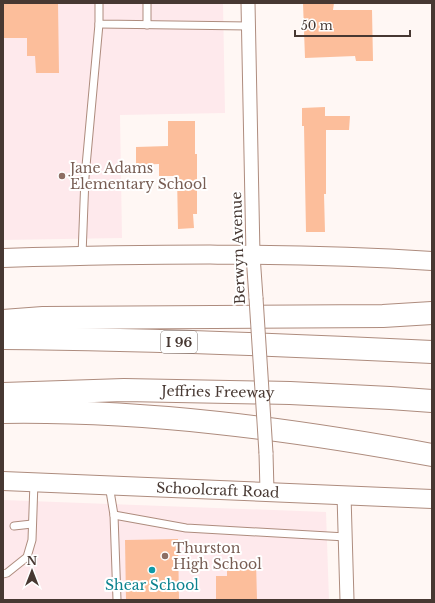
<svg xmlns="http://www.w3.org/2000/svg" width="435" height="603" viewBox="0 0 435 603" font-family="'Libre Baskerville',serif">
<style>
.education{fill:#fee9ec}
.building{fill:#fcbe9b}
.lines{fill:none;stroke-linecap:round;stroke-linejoin:round}
.service-casing{stroke:#ae8c7e;stroke-width:9}
.minor-casing{stroke:#ae8c7e;stroke-width:15}
.secondary-casing{stroke:#ae8c7e;stroke-width:20}
.motorway-casing{stroke:#ae8c7e;stroke-width:24}
.service{stroke:#fff;stroke-width:7}
.minor{stroke:#fff;stroke-width:13}
.secondary{stroke:#fff;stroke-width:18}
.motorway{stroke:#fff;stroke-width:22}
.minor-bridge-casing{stroke:#ae8c7e;stroke-width:15;stroke-linecap:butt}
.minor-bridge{stroke:#fff;stroke-width:13}
.education-dot{fill:#8d6e63;stroke:#fff;stroke-width:1.5}
.culture-dot{fill:#0f9aa8;stroke:#fff;stroke-width:1.5}
.labels{text-anchor:middle;stroke-width:4;stroke-linejoin:round;paint-order:stroke}
.shield{fill:#fff;stroke:#7e7470;stroke-width:1}
.shield-label{font-size:13px;font-weight:bold;fill:#473832}
.education-label{font-size:14px;fill:#785e54;stroke:#fff;text-anchor:start}
.street-label{font-size:14px;fill:#473832;stroke:#fff}
.culture-label{font-size:14px;fill:#0d838f;stroke:#fff}
</style>
<rect width="100%" height="100%" fill="#fff7f4"/>
<g class="education">
<path d="M3,3H223L225,113L120,115L122,238L3,240Z"/>
<path d="M3,500L326,512L329,600H3Z"/>
</g>
<g class="building">
<path d="M3,3H58L59,73H36L35,56H27V38H3Z"/>
<path d="M303,3H334L333,10H372L373,61H356L355,56L305,58Z"/>
<path d="M325,107V116H350L349,130H326V194H324L325,232H306L304,126H302V108Z"/>
<path d="M168,121H195V154H197V214H193L194,228L178,229L177,176H159V164L136,165V147L168,146Z"/>
<path d="M178,539L179,600H126L125,540Z"/>
<path d="M227,561H256L257,600H216V576H227Z"/>
</g>
<g class="lines">
<g class="service-casing">
<g id="service">
<path d="M99,3V24L249,26"/>
<path d="M147,3V25"/>
<path d="M82,255L85,177L99,24"/>
<path d="M109,485L114,515L117,600"/>
<path d="M114,515L186,528L346,537"/>
<path d="M14,526L32,524"/>
<path d="M3,574L7,573L27,557L32,540L34,482"/>
</g>
</g>
<g class="minor-casing">
<g id="minor">
<path d="M248,3L253,255L256,298"/>
<path d="M266,453L267,491"/>
<path d="M344,495L347,600"/>
</g>
</g>
<g class="secondary-casing">
<g id="secondary">
<path d="M3,258C146,254 289,252 432,261"/>
<path id="s1" d="M3,481L432,499"/>
</g>
</g>
<g class="motorway-casing">
<g id="motorway">
<path d="M3,321L43,318L383,316L432,313"/>
<path d="M3,338C146,339 289,345 432,352"/>
<path id="s2" d="M3,394L124,390L290,393L390,398L432,401"/>
<path d="M3,412C147,410 291,429 432,455"/>
</g>
</g>
<use href="#service" class="service"/>
<use href="#minor" class="minor"/>
<use href="#secondary" class="secondary"/>
<use href="#motorway" class="motorway"/>
<g class="minor-bridge-casing">
<path id="minor-bridge" d="M256,298L266,453"/>
</g>
<use href="#minor-bridge" class="minor-bridge"/>
</g>
<g class="education-dot">
<circle cx="62" cy="176" r="4"/>
<circle cx="165" cy="556" r="4"/>
</g>
<circle class="culture-dot" cx="152" cy="570" r="4"/>
<g class="labels">
<rect class="shield" x="161" y="331" width="36" height="22" rx="3"/>
<g class="shield-label">
<text x="179" y="347">I 96</text>
</g>
<g class="education-label">
<text x="70" y="173">Jane Adams<tspan x="70" dy="16">Elementary School</tspan></text>
<text x="173" y="553">Thurston<tspan x="173" dy="16">High School</tspan></text>
</g>
<g class="street-label">
<text transform="translate(238 248) rotate(-92)" y="5">Berwyn Avenue</text>
<text dy="5" stroke="none"><textPath href="#s2" startOffset="215">Jeffries Freeway</textPath></text>
<text dy="5" stroke="none"><textPath href="#s1" startOffset="215">Schoolcraft Road</textPath></text>
</g>
<g class="culture-label">
<text x="152" y="590">Shear School</text>
</g>
</g>
<rect width="435" height="603" fill="none" stroke="#473832" stroke-width="8"/>
<g transform="translate(32 571)" stroke="#ffffff" stroke-width="3" paint-order="stroke">
<path d="M0-3L7 15L0 10L-7 15Z" fill="#473832"/>
<text y="-6" font-size="11" font-weight="bold" text-anchor="middle" fill="#473832">N</text>
</g>
<path d="M295 30v6h115v-6" fill="none" stroke="#473832" stroke-width="2"/>
<text x="301" y="30" font-size="12" fill="#473832" stroke="#ffffff" stroke-width="3" paint-order="stroke">50 m</text>
</svg>
